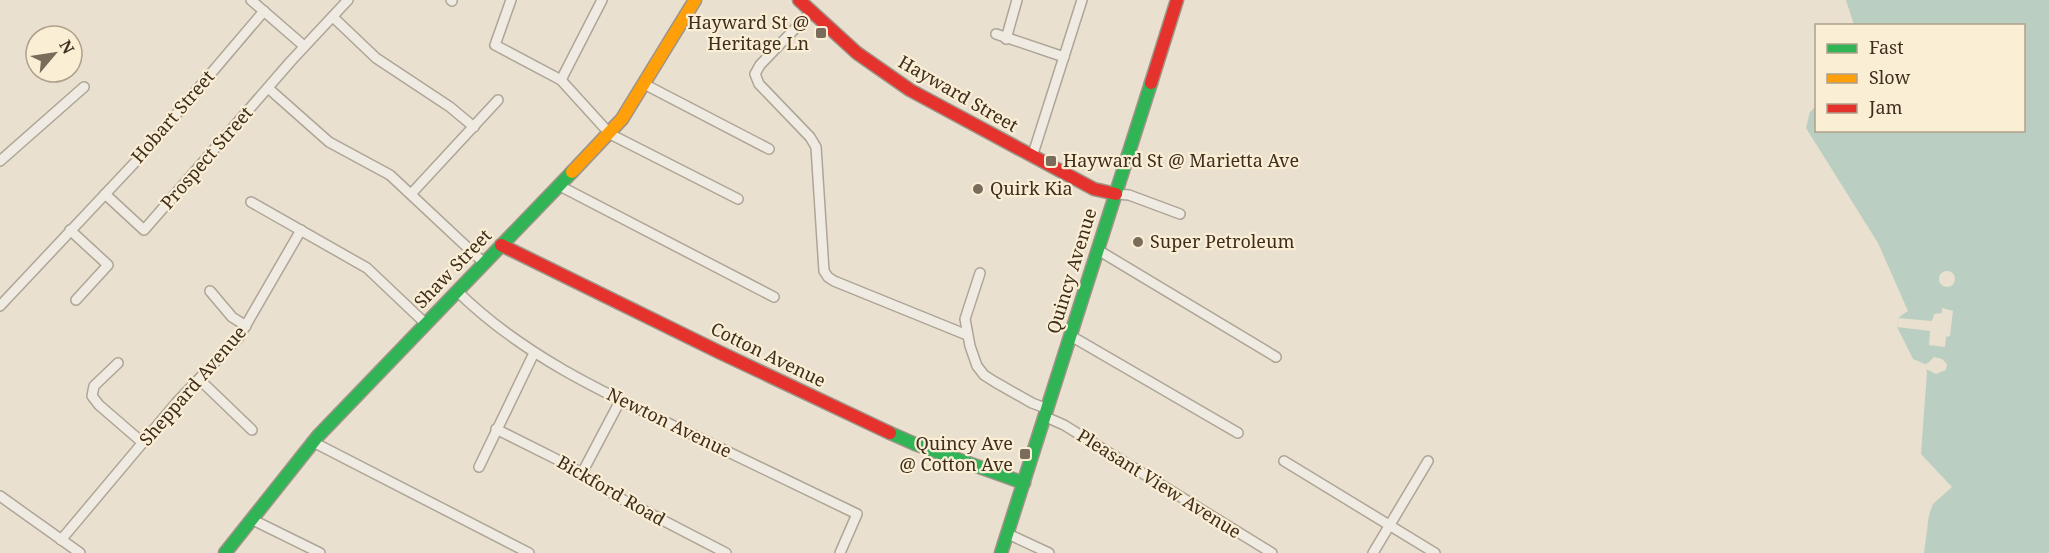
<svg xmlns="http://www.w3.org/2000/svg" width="2049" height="553" viewBox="0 0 2049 553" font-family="'Noto Serif',serif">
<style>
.water{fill:#bacec2}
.pier{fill:#e9e0cf}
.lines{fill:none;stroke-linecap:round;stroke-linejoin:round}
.street-casing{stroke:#aea597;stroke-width:12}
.fast-casing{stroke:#9e9488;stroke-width:15}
.slow-casing{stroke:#9e9488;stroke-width:15}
.jam-casing{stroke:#9e9488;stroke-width:15}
.street{stroke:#f0ebe2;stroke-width:9}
.fast{stroke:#30b455;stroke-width:12}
.slow{stroke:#ff9f0a;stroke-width:12}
.jam{stroke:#e5322d;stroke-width:12}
.poi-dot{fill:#7a6c5b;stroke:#faeed5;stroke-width:2}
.labels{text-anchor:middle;stroke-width:4.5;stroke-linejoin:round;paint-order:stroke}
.poi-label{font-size:18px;fill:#3f2d1d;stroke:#faeed5;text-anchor:start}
.street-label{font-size:18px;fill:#3f2d1d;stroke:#faeed5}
</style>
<rect width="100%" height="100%" fill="#e9e0cf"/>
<path class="water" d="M1846,0H2049V553H1924L1929,515L1933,504L1952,487L1921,454L1927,372L1925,364L1913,359L1897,327L1898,318L1908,311L1878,243L1806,128L1810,112L1816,106V130H2024V26L1854,25Z"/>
<g class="pier">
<circle cx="1947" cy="279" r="8"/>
<path d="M1942,308L1953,311L1950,336L1946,337L1945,347L1929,345L1930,331L1897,327L1898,318L1932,321L1934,314L1942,313Z"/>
<path d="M1934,357L1942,359L1947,364L1946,370L1936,374L1926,369L1925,364L1928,363Z"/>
</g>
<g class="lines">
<g class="street-casing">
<g id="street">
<path d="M251,0L304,46"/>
<path d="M451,0L452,1"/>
<path d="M511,0L495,45L561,80L610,134L738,199"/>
<path d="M811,12L760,65L755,74L759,84L810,137L816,147L824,271L828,277L834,281L967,335"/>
<path d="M333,17L376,58L450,107L474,127"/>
<path d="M996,34L1064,57"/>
<path d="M1006,39L1017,0"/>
<path d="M561,80L602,0"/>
<path d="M644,84L769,149"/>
<path d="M268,88L329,142L390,175L484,263"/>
<path d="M1032,157L1082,0"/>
<path d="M0,161L84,87"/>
<path d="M558,185L774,297"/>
<path d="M105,194L144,230L291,61L348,0"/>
<path d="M411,194L498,100"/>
<path d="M1116,194L1129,195L1180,214"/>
<path d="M251,202L367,268L426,324"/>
<path d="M70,230L108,265L76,300"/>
<path d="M1098,250L1276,357"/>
<path d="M980,273L965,319L970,346L977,366L984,375L995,382L1032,403L1048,409"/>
<path d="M210,291L232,317L246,326"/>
<path d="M457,291C523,356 606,394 689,433C745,460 801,487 857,514L840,553"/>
<path d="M0,306L140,157L264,11"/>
<path d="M1071,336L1238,433"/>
<path d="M118,363L94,386L92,396L99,405L143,443"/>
<path d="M199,379L252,430"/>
<path d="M1046,417L1064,425L1272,553"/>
<path d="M496,429L570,466L616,496L726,553"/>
<path d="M313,442L529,553"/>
<path d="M1284,461L1435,553"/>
<path d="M479,467L534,353"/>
<path d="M582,473L620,401"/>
<path d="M0,496L80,553"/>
<path d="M251,519L320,553"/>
<path d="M1008,534L1049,553"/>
<path d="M61,540L176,403L239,337L301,230"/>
<path d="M1373,553L1428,461"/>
</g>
</g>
<g class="fast-casing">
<g id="fast">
<path d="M890,433L915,444L1024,483"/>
<path d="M225,553L318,436L572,172"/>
<path d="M1001,553L1151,83"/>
</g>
</g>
<g class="slow-casing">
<path id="slow" d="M572,172L622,119L695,0"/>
</g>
<g class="jam-casing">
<g id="jam">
<path d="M799,0L857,53L910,90L1094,189L1116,194"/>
<path d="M1151,83L1177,0"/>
<path d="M501,245L719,352L890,433"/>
</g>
</g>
<use href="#street" class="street"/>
<use href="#fast" class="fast"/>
<use href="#slow" class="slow"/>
<use href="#jam" class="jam"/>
</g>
<g class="poi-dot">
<rect x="815" y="27" width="12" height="12" rx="3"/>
<rect x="1045" y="155" width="12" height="12" rx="3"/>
<circle cx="978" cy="189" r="6"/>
<circle cx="1138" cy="242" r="6"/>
<rect x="1019" y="448" width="12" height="12" rx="3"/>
</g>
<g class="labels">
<g class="poi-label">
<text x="809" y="29" text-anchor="end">Hayward St @<tspan x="809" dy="21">Heritage Ln</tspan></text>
<text x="1063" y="167">Hayward St @ Marietta Ave</text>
<text x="990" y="195">Quirk Kia</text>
<text x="1150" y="248">Super Petroleum</text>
<text x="1013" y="450" text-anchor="end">Quincy Ave<tspan x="1013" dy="21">@ Cotton Ave</tspan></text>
</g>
<g class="street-label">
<text transform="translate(958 94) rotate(30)" y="6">Hayward Street</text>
<text transform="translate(173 117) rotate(-49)" y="6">Hobart Street</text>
<text transform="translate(207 158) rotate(-49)" y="6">Prospect Street</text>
<text transform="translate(453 269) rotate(-46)" y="6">Shaw Street</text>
<text transform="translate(1072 271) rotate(-73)" y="6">Quincy Avenue</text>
<text transform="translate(768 355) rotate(26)" y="6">Cotton Avenue</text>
<text transform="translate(193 386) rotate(-49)" y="6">Sheppard Avenue</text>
<text transform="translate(669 423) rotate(26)" y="6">Newton Avenue</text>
<text transform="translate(1159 484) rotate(32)" y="6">Pleasant View Avenue</text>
<text transform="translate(611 491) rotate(30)" y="6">Bickford Road</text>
</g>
</g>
<rect x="1815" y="24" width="210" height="108" fill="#faeed5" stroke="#afa18b" stroke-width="1.5"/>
<rect x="1827" y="44" width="30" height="9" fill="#30b455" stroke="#afa18b" stroke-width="1.5"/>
<text x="1869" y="54" font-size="18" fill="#3f2d1d">Fast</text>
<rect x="1827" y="74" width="30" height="9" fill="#ff9f0a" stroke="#afa18b" stroke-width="1.5"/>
<text x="1869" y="84" font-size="18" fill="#3f2d1d">Slow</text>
<rect x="1827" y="104" width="30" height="9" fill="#e5322d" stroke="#afa18b" stroke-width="1.5"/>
<text x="1869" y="114" font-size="18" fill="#3f2d1d">Jam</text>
<g transform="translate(54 54) rotate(61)"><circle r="28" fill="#faeed5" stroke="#afa18b" stroke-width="1.5"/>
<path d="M0-4.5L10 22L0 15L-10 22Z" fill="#7a6c5b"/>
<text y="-9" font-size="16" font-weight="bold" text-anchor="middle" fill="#3f2d1d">N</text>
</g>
</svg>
